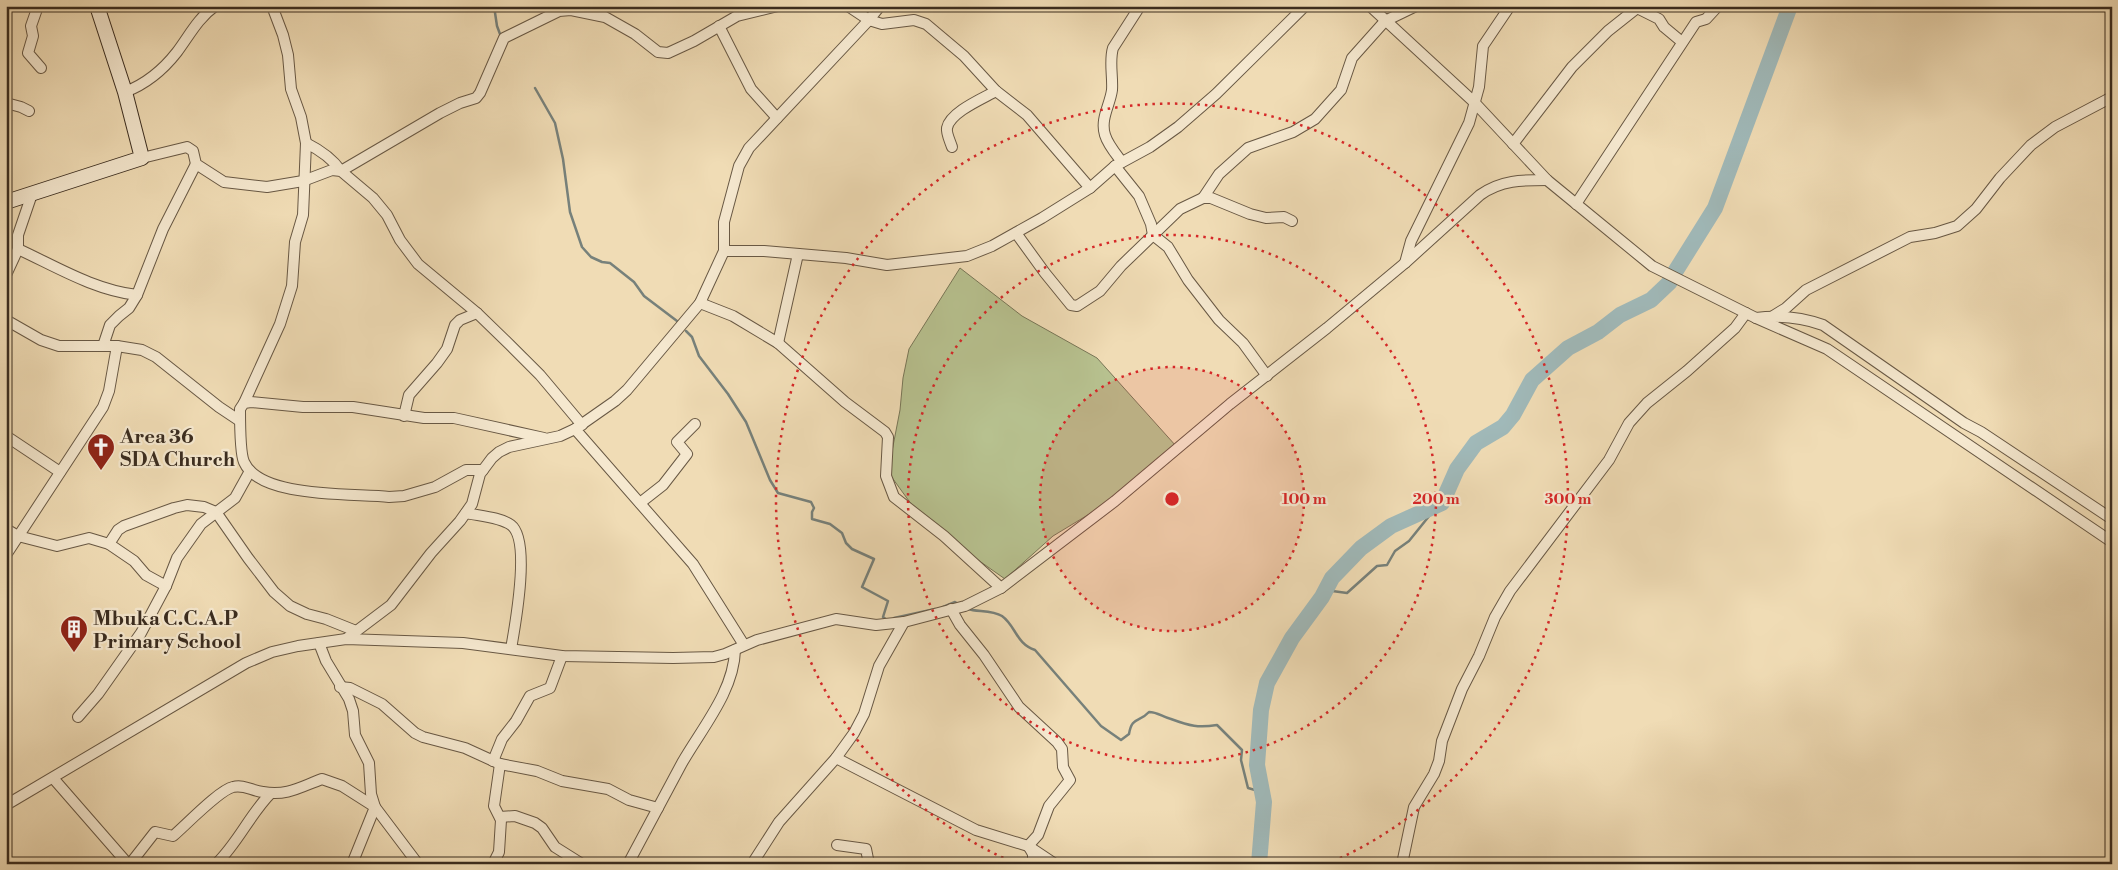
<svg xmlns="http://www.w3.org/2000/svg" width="2118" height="870" viewBox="0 0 2118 870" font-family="'Libre Bodoni',serif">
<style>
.green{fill:#b7c18f;stroke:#787657}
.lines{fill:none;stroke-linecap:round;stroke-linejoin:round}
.stream{stroke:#77817b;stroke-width:2.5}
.river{stroke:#a0b9b9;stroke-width:16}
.street-casing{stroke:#685844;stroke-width:12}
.secondary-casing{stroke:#3a2c1f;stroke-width:16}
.street{stroke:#f5e8cf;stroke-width:10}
.secondary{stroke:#f5e8cf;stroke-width:14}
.ring{fill:none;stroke:#d62828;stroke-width:2.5;stroke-dasharray:2.5 5}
.labels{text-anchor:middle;stroke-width:4.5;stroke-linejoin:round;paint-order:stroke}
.poi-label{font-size:20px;font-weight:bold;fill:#3a2c1f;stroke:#f5e8cf;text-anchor:start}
.centre{fill:#d62828;stroke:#f5e8cf;stroke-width:2.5}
.ring-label{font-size:15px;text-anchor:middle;font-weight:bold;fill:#d62828;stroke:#f5e8cf;stroke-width:4.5;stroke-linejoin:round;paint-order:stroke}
</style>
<rect width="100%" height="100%" fill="#f0dcb5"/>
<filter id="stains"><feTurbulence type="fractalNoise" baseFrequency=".004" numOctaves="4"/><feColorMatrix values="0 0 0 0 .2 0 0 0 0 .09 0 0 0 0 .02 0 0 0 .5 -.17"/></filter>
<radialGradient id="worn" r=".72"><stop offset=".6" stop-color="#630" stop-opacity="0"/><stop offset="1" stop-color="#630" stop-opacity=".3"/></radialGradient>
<path class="green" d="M960,268L1022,316L1097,358L1176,446L1101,507L1053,536L1005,579L978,560L914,508L888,472L900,410L903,378L909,349Z"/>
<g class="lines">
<g class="stream">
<path d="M494,6L497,26L500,34"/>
<path d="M535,88L555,123L563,159L570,212L582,247L591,257L602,262L610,263L634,282L644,296L677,321"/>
<path d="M686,331L692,337L699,356L728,394L746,422L770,480L778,493L811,502L814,508L812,512V519L830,524L842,533L846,543L852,549L874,559L862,587L888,601L883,617L887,620"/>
<path d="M1325,590L1347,593L1377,566L1387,565L1395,551L1409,541L1438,505"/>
<path d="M943,607L955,602L958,604"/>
<path d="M968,609C977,612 992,610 1002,616C1016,626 1016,644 1035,650L1101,726L1121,740L1129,734C1132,716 1139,723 1149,712C1158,712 1162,717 1171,719C1190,726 1198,728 1217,725L1242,750L1241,760L1248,788L1262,792"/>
<path d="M894,618L935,609"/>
</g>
<g class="river">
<path d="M1675,272L1715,208L1790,6"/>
<path d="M1259,864L1264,802L1257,765L1261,710L1267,683L1292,638L1322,597L1332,578L1361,548L1391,526L1442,503L1457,469L1476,443L1503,427L1513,415L1532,380L1568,348L1598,332L1620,315L1651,300L1670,282"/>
</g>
<g class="street-casing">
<g id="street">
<path d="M38,6L31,26L33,36L28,53L41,68"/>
<path d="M848,6L869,20L882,24L914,20L926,24L964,56L996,91L1027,115L1090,188"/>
<path d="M1370,6L1474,102L1547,180L1652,266L1756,318L1827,349L2112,542"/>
<path d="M719,26L751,89L777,118"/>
<path d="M125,92C146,84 163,70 177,52C189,36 198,18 215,6"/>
<path d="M6,103L21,107L29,111"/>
<path d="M306,143C320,150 332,158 341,171L440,113L460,103L476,98L480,93L504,38L559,11L571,10L605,17L635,34L658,52L668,53L694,41L737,16L778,6"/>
<path d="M1513,144L1572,67L1608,31L1637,8L1659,19L1664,27L1682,42"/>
<path d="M952,147C950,141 946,133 947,128C950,112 984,98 996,91"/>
<path d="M142,158L187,147L193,151L196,164L224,182L267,187L303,181L332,170L341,171L373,198L387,215L400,240L418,264L477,313L510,345L540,375L582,425"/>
<path d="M1122,162C1116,154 1108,145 1105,135C1100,119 1110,105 1112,90C1113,76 1109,61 1113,48L1140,6"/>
<path d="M1115,166L1139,196L1151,224L1153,235L1168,247L1188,280L1219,320L1243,343L1267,376"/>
<path d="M1203,198L1219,174L1248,148L1293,132L1315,119L1341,90L1352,58L1385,21L1416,6"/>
<path d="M1576,204L1696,22L1706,19L1718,6"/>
<path d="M1016,233L1045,273L1071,305L1077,306L1100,291L1121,266L1180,209L1203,198H1211L1250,214L1266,218L1284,217L1292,221"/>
<path d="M18,249C57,267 94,290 137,295"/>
<path d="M724,251H764L846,258L887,265L967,256L992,246L1042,218L1090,188L1115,166L1150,147L1178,127L1216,94L1305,6"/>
<path d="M1405,263L1411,241L1469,123L1479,87L1483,46L1510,6"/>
<path d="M6,275L18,249V235L32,194"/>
<path d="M700,303L733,316L778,343L845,402L885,432L888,437L886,476L894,497L944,536L1001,588"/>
<path d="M1773,316L1786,308L1806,290L1910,237L1935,233L1957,226L1976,209L2000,178L2031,145L2055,127L2112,97"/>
<path d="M1756,318C1780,315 1800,317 1823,325L1964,423L1981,432L2112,519"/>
<path d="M6,320L41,340L59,346H117L142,350L156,357L219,407L240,421"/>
<path d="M778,343L798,254"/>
<path d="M103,346L110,325L119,316L129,308L137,295L163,229L196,164"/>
<path d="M244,403L280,324L292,286L295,242L303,215L306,143L301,117L291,89L288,55L283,35L272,6"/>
<path d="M404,416L409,395L437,363L447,349L455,325L460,320L477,313"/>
<path d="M575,429L693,564L744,645"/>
<path d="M6,436L60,472"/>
<path d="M483,470H466L435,487L404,496L389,497C354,493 260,499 244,462C240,453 240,420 240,409L244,403L251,402L303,407H353L424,418H454L544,438"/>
<path d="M640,503L663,485L687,454L677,442L695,424"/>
<path d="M466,513C480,516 500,517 511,525C531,540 515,626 511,649"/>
<path d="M6,529L18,536L57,546L89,538L109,544L134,561L146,575L166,586"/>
<path d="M109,544L118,530L124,526L174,508L187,505L204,507L216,512L248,558L274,592L290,606L307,614L326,619L356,631"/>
<path d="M6,555L103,407L109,391L117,346"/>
<path d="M951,609L960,625L984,655L1019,707L1057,742L1062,749L1063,767L1070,780L1049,806L1038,835L1028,846"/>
<path d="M346,639L391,605L431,553L460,521L472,504L480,474L492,458L499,452L509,447L560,436L575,429L615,401L627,390L700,303L724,251V222L739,166L749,148L869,20L880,6"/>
<path d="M319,643L326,661L349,699L353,711L355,735L369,763L371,794L375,807L418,864"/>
<path d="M340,687L350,688L382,704L415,733L423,737L465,748L500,764L537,771L562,781L608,789L629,800L658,808"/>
<path d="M78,717L98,694L141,633L166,586L177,558L201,524L235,498L250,471"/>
<path d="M836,758L976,830L1028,846L1055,864"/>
<path d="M493,761L502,739L516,721L530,696L550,688L562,656"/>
<path d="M53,778L128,864"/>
<path d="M6,805L246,663L272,652L298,646L346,639L463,643L562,656L673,658L714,657L725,654L757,640L836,619L876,625L904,622L965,606L1001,588L1115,501L1230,404L1327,328L1405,263L1480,195C1501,180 1522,180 1547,180"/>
<path d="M500,817L515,816L535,823L542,828L555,847L582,864"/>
<path d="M837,845L866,849L869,864"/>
<path d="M1029,847L1033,854V864"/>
<path d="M130,864L155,832L173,836C186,825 219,790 233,787C244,784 252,791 263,792C288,796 300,787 322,779L342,786L375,807L352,864"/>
<path d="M216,864C238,843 250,814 271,793"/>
<path d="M493,864L499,852L501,820L494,806L500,764"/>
<path d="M628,864C646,830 664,796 682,763C702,728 734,691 735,650"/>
<path d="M752,864L779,822L836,758L854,733L864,714L879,666L904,622"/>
<path d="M1402,864L1414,807L1434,774L1439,761L1442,741L1462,689L1479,656L1495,617L1510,591L1609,460L1629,423L1647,403L1687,371L1735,328L1746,313"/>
</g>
</g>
<g class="secondary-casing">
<path id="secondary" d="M6,202L142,158L125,92L97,6"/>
</g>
<use href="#street" class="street"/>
<use href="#secondary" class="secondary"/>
</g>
<circle cx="1172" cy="499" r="132" fill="#d62828" fill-opacity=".12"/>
<g class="ring">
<circle cx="1172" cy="499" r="132"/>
<circle cx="1172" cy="499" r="264"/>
<path d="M1017 864A396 396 0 1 1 1327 864"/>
</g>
<defs>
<g id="church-pin" transform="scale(1.4375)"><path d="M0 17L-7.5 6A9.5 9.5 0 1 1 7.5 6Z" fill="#8f2418" stroke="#f5e8cf"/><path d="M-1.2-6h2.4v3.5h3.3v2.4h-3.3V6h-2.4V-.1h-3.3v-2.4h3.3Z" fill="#fff"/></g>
<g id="building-pin" transform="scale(1.4375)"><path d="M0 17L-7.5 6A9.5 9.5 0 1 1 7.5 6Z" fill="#8f2418" stroke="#f5e8cf"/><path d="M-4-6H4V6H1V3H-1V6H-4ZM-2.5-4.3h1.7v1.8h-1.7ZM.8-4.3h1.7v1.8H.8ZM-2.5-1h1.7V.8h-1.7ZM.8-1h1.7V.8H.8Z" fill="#fff"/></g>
</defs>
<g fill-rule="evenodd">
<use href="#church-pin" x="101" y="447"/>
<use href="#building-pin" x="74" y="629"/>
</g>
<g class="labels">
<g class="poi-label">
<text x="120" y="443">Area 36<tspan x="120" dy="23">SDA Church</tspan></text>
<text x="93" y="625">Mbuka C.C.A.P<tspan x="93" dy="23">Primary School</tspan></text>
</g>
</g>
<circle cx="1172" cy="499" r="8" class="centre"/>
<g class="ring-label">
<text x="1304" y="504">100 m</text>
<text x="1436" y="504">200 m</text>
<text x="1568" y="504">300 m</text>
</g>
<rect width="2118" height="870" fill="none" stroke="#f0dcb5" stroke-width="25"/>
<rect x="8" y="8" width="2103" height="855" fill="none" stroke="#3a2c1f" stroke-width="2.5"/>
<rect x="12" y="12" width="2093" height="845" fill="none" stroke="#3a2c1f"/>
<rect width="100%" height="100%" filter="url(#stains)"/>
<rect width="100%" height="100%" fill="url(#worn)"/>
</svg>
